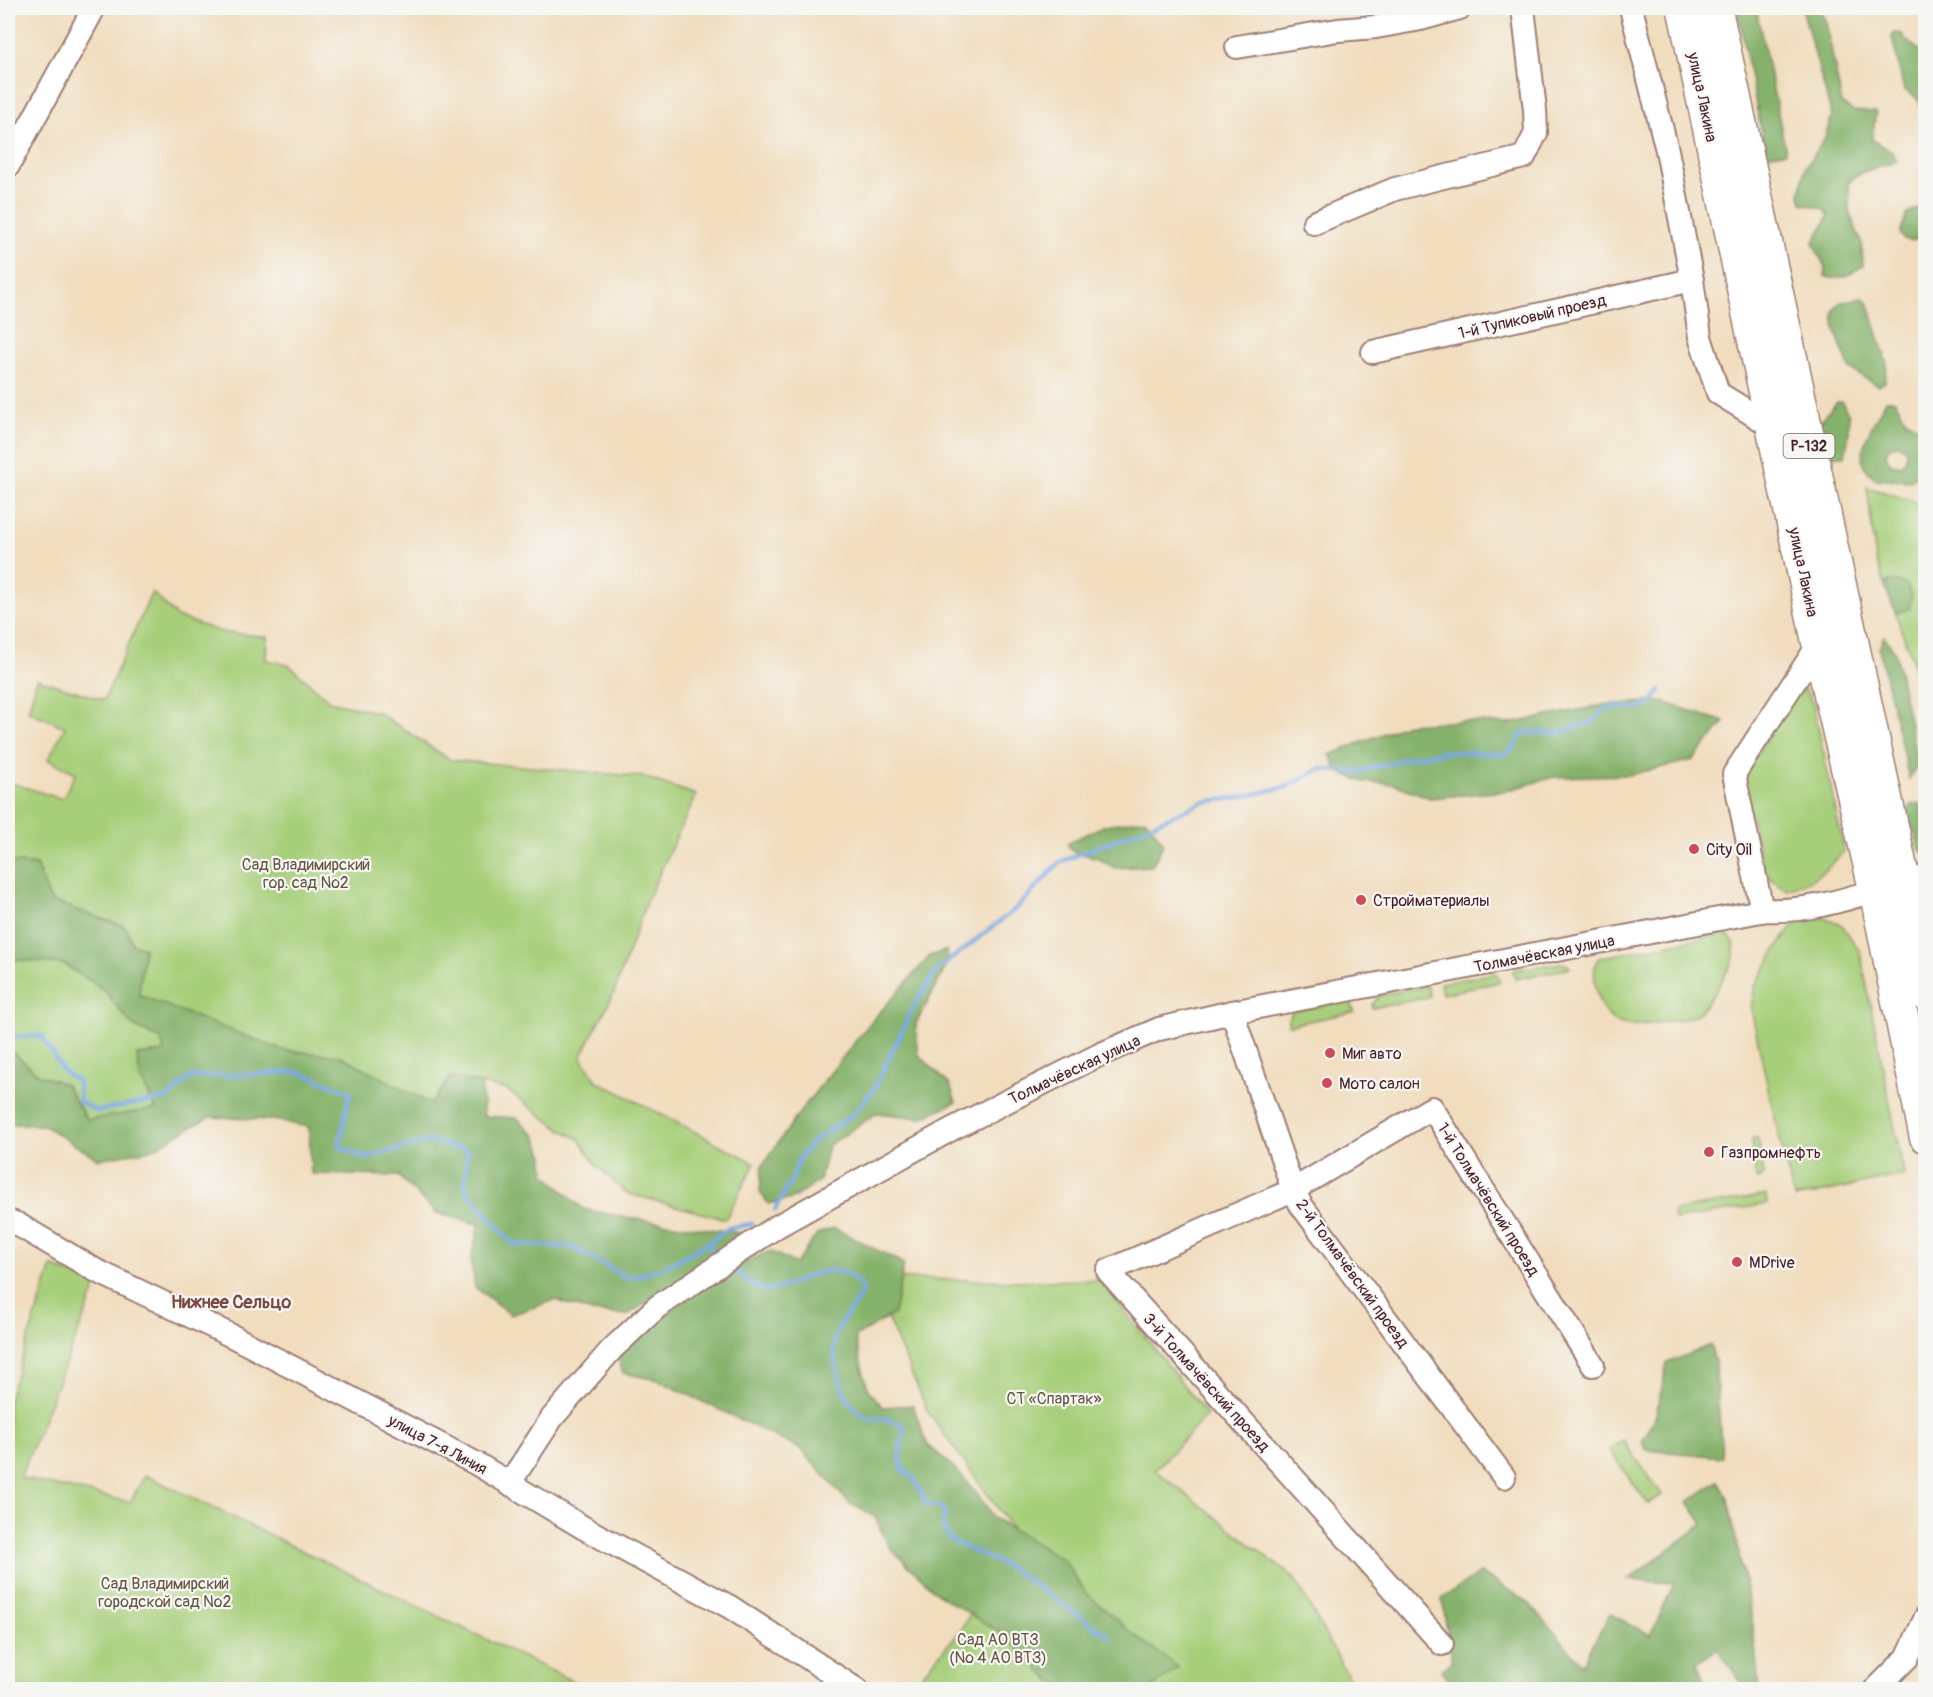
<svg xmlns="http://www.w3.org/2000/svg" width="1933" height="1697" viewBox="0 0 1933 1697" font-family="Pangolin,sans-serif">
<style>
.green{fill:#a7cf7a;stroke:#787752;stroke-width:1.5}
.forest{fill:#85b26a;stroke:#68684a;stroke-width:1.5;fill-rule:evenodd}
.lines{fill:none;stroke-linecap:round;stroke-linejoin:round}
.stream{stroke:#79a9e3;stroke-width:4.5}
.minor-casing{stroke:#9e7e74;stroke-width:26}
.highway-casing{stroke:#9e7e74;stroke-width:36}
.minor{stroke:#fff;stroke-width:22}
.highway{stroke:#fff;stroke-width:33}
.poi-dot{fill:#d1495b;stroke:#f6f6f2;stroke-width:2}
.labels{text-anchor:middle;stroke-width:4.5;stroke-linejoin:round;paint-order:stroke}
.shield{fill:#f6f6f2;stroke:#7e6067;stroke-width:1.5}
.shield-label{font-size:15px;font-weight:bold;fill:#4a1f2b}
.street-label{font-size:16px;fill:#4a1f2b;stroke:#f6f6f2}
.poi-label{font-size:16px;fill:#4a1f2b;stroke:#f6f6f2;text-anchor:start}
.park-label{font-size:16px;fill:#665443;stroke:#f6f6f2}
.neighbourhood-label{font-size:18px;font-weight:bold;fill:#7d4844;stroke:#f6f6f2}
</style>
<rect width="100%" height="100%" fill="#f6f6f2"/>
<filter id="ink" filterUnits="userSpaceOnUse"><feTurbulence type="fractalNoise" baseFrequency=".0167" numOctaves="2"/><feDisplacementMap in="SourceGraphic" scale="12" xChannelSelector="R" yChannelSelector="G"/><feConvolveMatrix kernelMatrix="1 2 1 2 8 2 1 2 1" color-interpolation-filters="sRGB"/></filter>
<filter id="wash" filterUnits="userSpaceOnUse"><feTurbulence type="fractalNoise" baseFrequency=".008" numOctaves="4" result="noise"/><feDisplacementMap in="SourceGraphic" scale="24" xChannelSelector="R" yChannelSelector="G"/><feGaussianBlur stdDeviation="1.35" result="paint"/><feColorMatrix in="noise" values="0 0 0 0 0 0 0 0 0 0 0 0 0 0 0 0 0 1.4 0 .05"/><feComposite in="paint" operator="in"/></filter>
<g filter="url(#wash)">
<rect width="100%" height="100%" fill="#f1ddbe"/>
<g class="green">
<path d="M1867,487L1913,501L1925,512V725L1912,659L1876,560Z"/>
<path d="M152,592L177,617L222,632L267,637L266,660L289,665L329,701L379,713L450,760L644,777L696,795L647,900L613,995L581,1057L597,1081L755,1163L726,1218H721L626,1193L596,1165L579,1139L557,1127L507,1090L451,1077L431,1105L341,1056L282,1050L138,995L144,948L132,944L126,927L51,901L36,865L8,862V782L62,799L76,773L48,760L65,727L28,711L37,679L104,700Z"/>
<path d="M1805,690L1813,703L1844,850C1827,872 1813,881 1787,889C1776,884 1769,879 1763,868L1743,783L1750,764L1798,692Z"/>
<path d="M1824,917L1842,925L1860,951L1904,1175L1794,1198L1771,1102L1751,1008L1755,986L1780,943L1797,922Z"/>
<path d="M1726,933L1734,942C1734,948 1735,955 1733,960C1727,973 1708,1005 1697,1014C1689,1020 1676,1020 1667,1021C1631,1027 1604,1033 1596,988C1594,976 1593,968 1599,958Z"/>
<path d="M8,959L64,964L103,989L133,1026L161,1039L165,1053L137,1056L140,1077L156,1109L87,1120L65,1084L39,1075L8,1048Z"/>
<path d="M1560,963L1568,965L1570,968L1515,979L1513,970Z"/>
<path d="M1496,973L1500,982L1442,994L1440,983Z"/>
<path d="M1427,986L1430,997L1372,1008V1005L1380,995Z"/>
<path d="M1347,1001L1352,1005L1354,1012L1289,1025L1288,1020L1292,1011Z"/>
<path d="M1755,1138L1757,1139L1759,1143L1763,1175L1760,1179L1756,1178L1751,1141Z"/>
<path d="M1766,1195L1767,1204L1674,1220L1673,1211Z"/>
<path d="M52,1266L97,1285L20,1478L130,1502L145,1475L589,1689H8V1401Z"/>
<path d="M870,1278L1025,1281L1100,1280L1207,1415L1155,1470L1295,1579L1355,1689H909L959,1632L991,1582L1035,1560L928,1412Z"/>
<path d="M1623,1440L1662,1495L1648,1504L1609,1450Z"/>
</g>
<g class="forest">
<path d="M1737,8H1756L1786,152L1766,155Z"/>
<path d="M1802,8H1819L1826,22L1842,104L1853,111L1876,112L1872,140L1892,152L1897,161L1863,172L1849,181V211L1862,244L1863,266C1852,273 1838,283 1825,276V267L1813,243L1829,216L1824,209L1802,203L1800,194L1805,168L1824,140L1832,116Z"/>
<path d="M1894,33L1902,34L1905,39L1925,55V113L1917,98L1904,90L1892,37Z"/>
<path d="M1919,208H1925V237L1911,241L1903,239L1900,233L1907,214Z"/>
<path d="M1863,298L1868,302L1887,364L1885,382L1878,386L1850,369C1845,354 1823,314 1840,303C1846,300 1857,299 1863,298Z"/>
<path d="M1886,400H1895L1906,420L1925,432V464L1924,469L1911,481L1875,479C1871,474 1865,469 1863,464C1858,445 1878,416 1886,400ZM1898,444L1906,450V459L1901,465H1894L1888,461L1886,454L1889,447Z"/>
<path d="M1837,402H1842L1849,415V434L1845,456H1825L1818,426L1827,413Z"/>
<path d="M1888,581L1905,583L1912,594L1909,609L1896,613L1885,587Z"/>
<path d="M1884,636L1895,652L1918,765L1909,779L1879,649Z"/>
<path d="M1925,653H1926L1925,702L1916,684L1917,656Z"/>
<path d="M1660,701L1725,722L1693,760L1629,775L1554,777L1505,791L1430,798L1394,784L1365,782L1338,772L1330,755L1407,724L1463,721L1509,724L1603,705Z"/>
<path d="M1920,803L1925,829V853L1918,849L1916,834L1904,818L1911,805Z"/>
<path d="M1146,819L1164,843L1152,866L1115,868L1098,858L1072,851L1067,843L1105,825Z"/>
<path d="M8,862L36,865L51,901L126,927L132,944L144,948L139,995L282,1050L341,1056L431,1104L451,1077L481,1084L484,1116L517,1118L536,1136L544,1156L545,1174L583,1209L622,1217L740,1233L731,1245L628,1315L592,1312L555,1300L511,1315L475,1287L471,1261L479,1224L436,1213L398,1176L311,1174L309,1127L274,1120L209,1117L151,1150L98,1159L43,1125L8,1124V1048L39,1075L65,1084L87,1120L156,1109L140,1077L137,1055L164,1052L161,1039L133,1026L103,989L64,964L8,959Z"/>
<path d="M947,950V965L916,1024L918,1054L950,1085L956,1102L920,1118L877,1113L828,1146L820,1180L792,1199L768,1204L760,1192L762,1166L802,1109L870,1023L930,956Z"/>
<path d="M834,1228L904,1264L894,1314L855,1337L864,1376L869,1391L883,1407L913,1405L927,1444L955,1469L977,1493L994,1518L1064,1560L1086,1593L1137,1637L1178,1667L1151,1689H1113L1053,1683L1004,1635L939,1595L890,1548L874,1516L850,1504L800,1449L658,1380L623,1373L617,1355L661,1318L722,1273L770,1251L796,1264L817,1234Z"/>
<path d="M1710,1345L1715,1362L1722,1457L1646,1450L1642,1442L1656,1415L1667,1363Z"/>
<path d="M1718,1481L1728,1498L1753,1625L1759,1689H1746L1717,1649L1697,1663L1708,1689H1456L1441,1670L1452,1661L1442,1599L1480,1573L1527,1601L1582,1664L1610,1614L1651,1635L1674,1583L1628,1580L1703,1524L1688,1502Z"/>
</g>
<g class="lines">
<g class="stream">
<path d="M8,1030L13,1037L42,1036L63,1071L78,1082L80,1102L97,1111L168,1098L191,1077L299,1072L350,1092L339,1147L365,1158L429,1141L467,1150L465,1189L513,1244L572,1247L628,1278L665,1267L708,1243L715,1251"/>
<path d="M775,1210L793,1177L799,1159L812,1142L852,1115L874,1089L911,1012L936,971L1018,907L1060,862L1149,826L1203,802L1236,798L1286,787L1320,769L1357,772L1412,757L1445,752L1505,754L1512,750L1521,735L1527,732L1558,733L1594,721L1603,710L1617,706L1633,709L1649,705L1660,691"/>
<path d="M708,1243L729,1228L752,1224"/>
<path d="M731,1266C738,1272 753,1287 760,1289C770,1292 779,1288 788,1285C818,1272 837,1259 863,1288C858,1305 843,1316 837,1331C829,1351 839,1386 850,1403C854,1409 862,1414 867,1419C881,1418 892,1418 904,1427L900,1451L902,1470L913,1477L927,1505L938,1506L945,1511L943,1528L951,1541L1007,1566L1110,1637"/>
</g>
</g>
</g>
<g filter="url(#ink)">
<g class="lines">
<g class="minor-casing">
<g id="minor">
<path d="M1631,8L1667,150L1692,280L1700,337L1718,393L1773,427"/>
<path d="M1237,47L1338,30L1376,27L1421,19L1460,8"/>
<path d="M8,166L94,8"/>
<path d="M1314,223L1395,189L1524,157L1536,133L1535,110L1523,8"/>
<path d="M1373,352L1692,280"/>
<path d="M1762,911L1734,774L1819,644"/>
<path d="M1232,1012L1293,1190L1301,1205L1504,1477"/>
<path d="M8,1221L17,1224L95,1270L232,1336L477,1464L584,1528L730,1607L857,1690"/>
<path d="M509,1484L552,1418L612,1349L657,1307L776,1227L952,1129L1099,1055L1159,1029L1232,1012L1766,910C1806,912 1839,901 1877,890C1894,886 1911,885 1926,875"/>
<path d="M1442,1644L1108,1271L1293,1190L1432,1108L1593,1365"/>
<path d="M1875,1690L1907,1658L1926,1617"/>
</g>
</g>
<g class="highway-casing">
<g id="highway">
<path d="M1684,8L1819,644L1876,891L1926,1136"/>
<path d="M1715,8L1904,884L1926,994"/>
</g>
</g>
<use href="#minor" class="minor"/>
<use href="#highway" class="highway"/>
</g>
</g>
<g class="poi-dot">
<circle cx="1694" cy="849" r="6"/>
<circle cx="1361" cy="900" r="6"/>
<circle cx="1330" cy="1053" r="6"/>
<circle cx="1327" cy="1083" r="6"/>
<circle cx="1709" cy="1152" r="6"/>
<circle cx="1737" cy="1262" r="6"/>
</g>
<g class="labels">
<rect class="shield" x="1783.5" y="434" width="51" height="24" rx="4.5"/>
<g class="shield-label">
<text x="1809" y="451">Р-132</text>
</g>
<g class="street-label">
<text transform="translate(1703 97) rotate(78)" y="6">улица Лакина</text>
<text transform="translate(1532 316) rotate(-13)" y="6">1-й Тупиковый проезд</text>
<text transform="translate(1804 572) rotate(78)" y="6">улица Лакина</text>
<text transform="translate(1544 953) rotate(-11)" y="6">Толмачёвская улица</text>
<text transform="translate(1074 1069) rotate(-25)" y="6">Толмачёвская улица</text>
<text transform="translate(1489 1199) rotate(58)" y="6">1-й Толмачёвский проезд</text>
<text transform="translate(1353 1273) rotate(54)" y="6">2-й Толмачёвский проезд</text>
<text transform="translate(1207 1382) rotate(48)" y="6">3-й Толмачёвский проезд</text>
<text transform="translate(438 1444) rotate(28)" y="6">улица 7-я Линия</text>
</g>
<g class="poi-label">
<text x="1706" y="855">City Oil</text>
<text x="1373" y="906">Стройматериалы</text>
<text x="1342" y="1059">Миг авто</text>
<text x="1339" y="1089">Мото салон</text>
<text x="1721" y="1158">Газпромнефть</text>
<text x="1749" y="1268">MDrive</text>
</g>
<g class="park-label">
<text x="306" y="870">Сад Владимирский<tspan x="306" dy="18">гор. сад №2</tspan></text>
<text x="1054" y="1404">СТ «Спартак»</text>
<text x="165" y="1589">Сад Владимирский<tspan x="165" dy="18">городской сад №2</tspan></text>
<text x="998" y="1645">Сад АО ВТЗ<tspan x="998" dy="18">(№ 4 АО ВТЗ)</tspan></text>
</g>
<g class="neighbourhood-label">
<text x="231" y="1308">Нижнее Сельцо</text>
</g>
</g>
<rect width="1933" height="1697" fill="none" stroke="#f6f6f2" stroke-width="30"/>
</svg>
